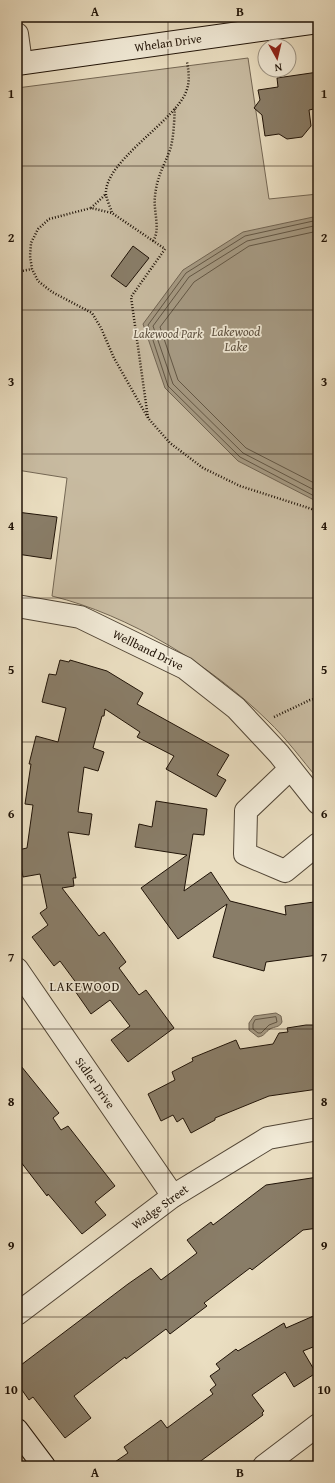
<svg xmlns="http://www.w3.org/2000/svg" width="335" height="1483" viewBox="0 0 335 1483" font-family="'Gentium Book Plus',serif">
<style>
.green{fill:#c8bba1;stroke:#746754}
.water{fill:#a59982;stroke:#706351}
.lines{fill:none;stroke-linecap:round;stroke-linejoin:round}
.shore{stroke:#625644;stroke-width:1}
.building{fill:#897d68;stroke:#201307}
.street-casing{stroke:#524636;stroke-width:24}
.secondary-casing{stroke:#201307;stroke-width:24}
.path{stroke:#201307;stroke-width:2.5;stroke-dasharray:1 2;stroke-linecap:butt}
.street{stroke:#f1ead7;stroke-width:22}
.secondary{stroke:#f1ead7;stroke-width:22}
.grid{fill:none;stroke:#201307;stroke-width:1;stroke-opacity:0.55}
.labels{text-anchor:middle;stroke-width:3.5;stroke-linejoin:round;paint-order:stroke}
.street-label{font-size:12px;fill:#201307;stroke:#f1ead7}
.park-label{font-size:12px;font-style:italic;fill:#5b4e3d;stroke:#f1ead7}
.water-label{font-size:13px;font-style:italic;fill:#5c4f3e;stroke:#f1ead7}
.neighbourhood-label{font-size:13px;letter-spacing:1px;fill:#201307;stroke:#f1ead7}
.neatline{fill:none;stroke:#201307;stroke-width:1.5}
.grid-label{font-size:13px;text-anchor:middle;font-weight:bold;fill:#201307}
</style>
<rect width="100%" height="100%" fill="#eadec1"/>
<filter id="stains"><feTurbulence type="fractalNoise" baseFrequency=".005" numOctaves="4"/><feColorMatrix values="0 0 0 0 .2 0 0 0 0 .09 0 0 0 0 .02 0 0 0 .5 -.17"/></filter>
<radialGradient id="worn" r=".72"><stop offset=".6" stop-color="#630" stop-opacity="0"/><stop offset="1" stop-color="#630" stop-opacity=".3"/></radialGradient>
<path class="green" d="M248,58L269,199L318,194V779C302,760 286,738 268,721C211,665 129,615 52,596L67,478L17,470V88Z"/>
<g class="water">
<path d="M318,216V502L238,461L165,388L143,324L183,270L243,232Z"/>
<path d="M276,1013L281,1016L282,1022C279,1028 275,1026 270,1029C265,1032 265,1036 258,1037L249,1030V1023L254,1016Z"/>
</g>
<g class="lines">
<g class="shore">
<path d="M318,220L245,236L186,273L148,325L168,386L240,457L318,498"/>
<path d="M318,225L247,241L189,277L153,326L173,384L243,453L318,492"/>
<path d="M318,231L249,246L194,282L160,327L178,380L246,448L318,485"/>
<path d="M276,1017L277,1022L269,1025L261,1033H258L253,1029V1024L255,1020Z"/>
</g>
</g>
<g class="building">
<path d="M318,72V108L309,110L311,126L302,137L287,139L279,134L265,136L262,115L254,108L260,100L258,90L278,87L277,78Z"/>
<path d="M133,246L149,258L126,287L111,276Z"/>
<path d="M17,512L57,517L51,559L17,554Z"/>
<path d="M60,660L69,662L70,660L107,671L143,693L137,704L229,755L217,775L226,780L216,797L166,769L174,756L137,737L140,732L105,709L104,716H102L93,748L104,752L98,771L84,767L78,812L92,814L89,835L68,832L76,878H73L74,886L62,888L99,936L104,932L126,962L119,968L139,995L146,990L174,1028L128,1062L111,1040L130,1026L110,1000L91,1014L75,991L80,988L60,961L54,966L32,937L48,925L40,913L47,908L40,874L23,877L18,850L27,848L33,805L25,804L31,764H29L36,736L58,742L66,708L42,702L49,674L56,675Z"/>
<path d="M156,801L207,809L204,835L193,834L184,891L211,872L230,901L286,915L285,906L314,902L316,912L318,911V955L266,962L264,971L213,957L227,904L178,939L141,888L187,855L135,847L139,824L152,827Z"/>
<path d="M306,1025H318V1089L269,1096L215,1118V1120L191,1133L183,1118L177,1122L173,1115L161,1121L148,1094L175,1080L172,1072L193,1061L192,1058L236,1040L240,1049L273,1044L279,1033L288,1032L287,1028Z"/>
<path d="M17,1061L59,1113L53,1118L61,1130L68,1126L115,1186L95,1202L106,1215L82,1234L48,1194L47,1196L17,1157Z"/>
<path d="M318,1177V1228L303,1230L252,1270L250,1268L204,1303L207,1306L170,1334L166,1329L126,1359L125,1357L74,1396L91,1418L65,1438L33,1397L29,1400L17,1383V1368L128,1284L151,1268L161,1280L197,1253L187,1240L211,1222L213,1225L266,1185Z"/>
<path d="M318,1314V1345L303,1351L316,1373L294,1387L285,1372L252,1395L264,1411L262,1413L263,1415L194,1466H109L128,1453L124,1447L161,1420L167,1428L213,1394L210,1390L216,1385L210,1376L220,1369L216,1364L236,1349L238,1351L284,1323L286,1328Z"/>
</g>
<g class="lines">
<g class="street-casing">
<g id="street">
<path d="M17,34L21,63"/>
<path d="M17,606L80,617L185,668L236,708L279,754L318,803"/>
<path d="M290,769L246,811L245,854L285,871L318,844"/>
<path d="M17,969L173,1196"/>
<path d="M17,1314L173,1196L268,1138L318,1129"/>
<path d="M264,1466L318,1425"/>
</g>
</g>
<g class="secondary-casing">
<g id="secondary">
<path d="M17,64L318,22"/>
<path d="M17,1430L44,1466"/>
</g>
</g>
<g class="path">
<path d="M91,208L106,194"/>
<path d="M112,212C110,207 107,200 106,195C103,162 174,122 186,92C190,82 189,73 187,62"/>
<path d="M153,241C161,229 153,211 155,196C157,177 163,168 170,150C174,137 174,121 175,107"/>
<path d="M17,272L32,269"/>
<path d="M148,418L131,297L165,249L112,213L91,208L49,219L38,229L31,243L30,256L32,269L38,281L52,292L92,313L101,328L114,358L148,418L170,443L203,468L240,486L318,511"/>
<path d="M274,717L310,700L318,698"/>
</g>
<use href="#street" class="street"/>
<use href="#secondary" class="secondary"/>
</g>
<path class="grid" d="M168,17V1466M17,166H318M17,310H318M17,454H318M17,598H318M17,742H318M17,885H318M17,1029H318M17,1173H318M17,1317H318"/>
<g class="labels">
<g class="street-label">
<text transform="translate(168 43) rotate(-8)" y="4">Whelan Drive</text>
<text transform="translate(148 650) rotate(26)" y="4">Wellband Drive</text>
<text transform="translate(95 1083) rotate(55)" y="4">Sidler Drive</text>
<text transform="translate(160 1207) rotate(-36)" y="4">Wadge Street</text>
</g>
<g class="park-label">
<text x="168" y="338">Lakewood Park</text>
</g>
<g class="water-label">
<text x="236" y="336">Lakewood<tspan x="236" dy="15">Lake</tspan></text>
</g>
<g class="neighbourhood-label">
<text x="85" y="991">LAKEWOOD</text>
</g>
</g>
<rect width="335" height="1483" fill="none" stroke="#eadec1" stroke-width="44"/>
<g transform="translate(277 58) rotate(172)"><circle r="19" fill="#f1ead7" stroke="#9d9484"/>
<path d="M0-3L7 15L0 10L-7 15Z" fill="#8f2418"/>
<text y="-6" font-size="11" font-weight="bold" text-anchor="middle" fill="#201307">N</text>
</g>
<rect x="22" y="22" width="291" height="1439" class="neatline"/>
<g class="grid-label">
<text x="95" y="16">A</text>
<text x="240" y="16">B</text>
<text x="11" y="98">1</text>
<text x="324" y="98">1</text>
<text x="11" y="242">2</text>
<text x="324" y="242">2</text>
<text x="11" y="386">3</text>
<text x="324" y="386">3</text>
<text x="11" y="530">4</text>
<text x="324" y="530">4</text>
<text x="11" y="674">5</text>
<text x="324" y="674">5</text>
<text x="11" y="818">6</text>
<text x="324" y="818">6</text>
<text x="11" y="962">7</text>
<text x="324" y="962">7</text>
<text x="11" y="1106">8</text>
<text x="324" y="1106">8</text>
<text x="11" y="1250">9</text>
<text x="324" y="1250">9</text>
<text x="11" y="1394">10</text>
<text x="324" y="1394">10</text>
<text x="95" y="1477">A</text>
<text x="240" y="1477">B</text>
</g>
<rect width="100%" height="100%" filter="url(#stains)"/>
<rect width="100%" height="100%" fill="url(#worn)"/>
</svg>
